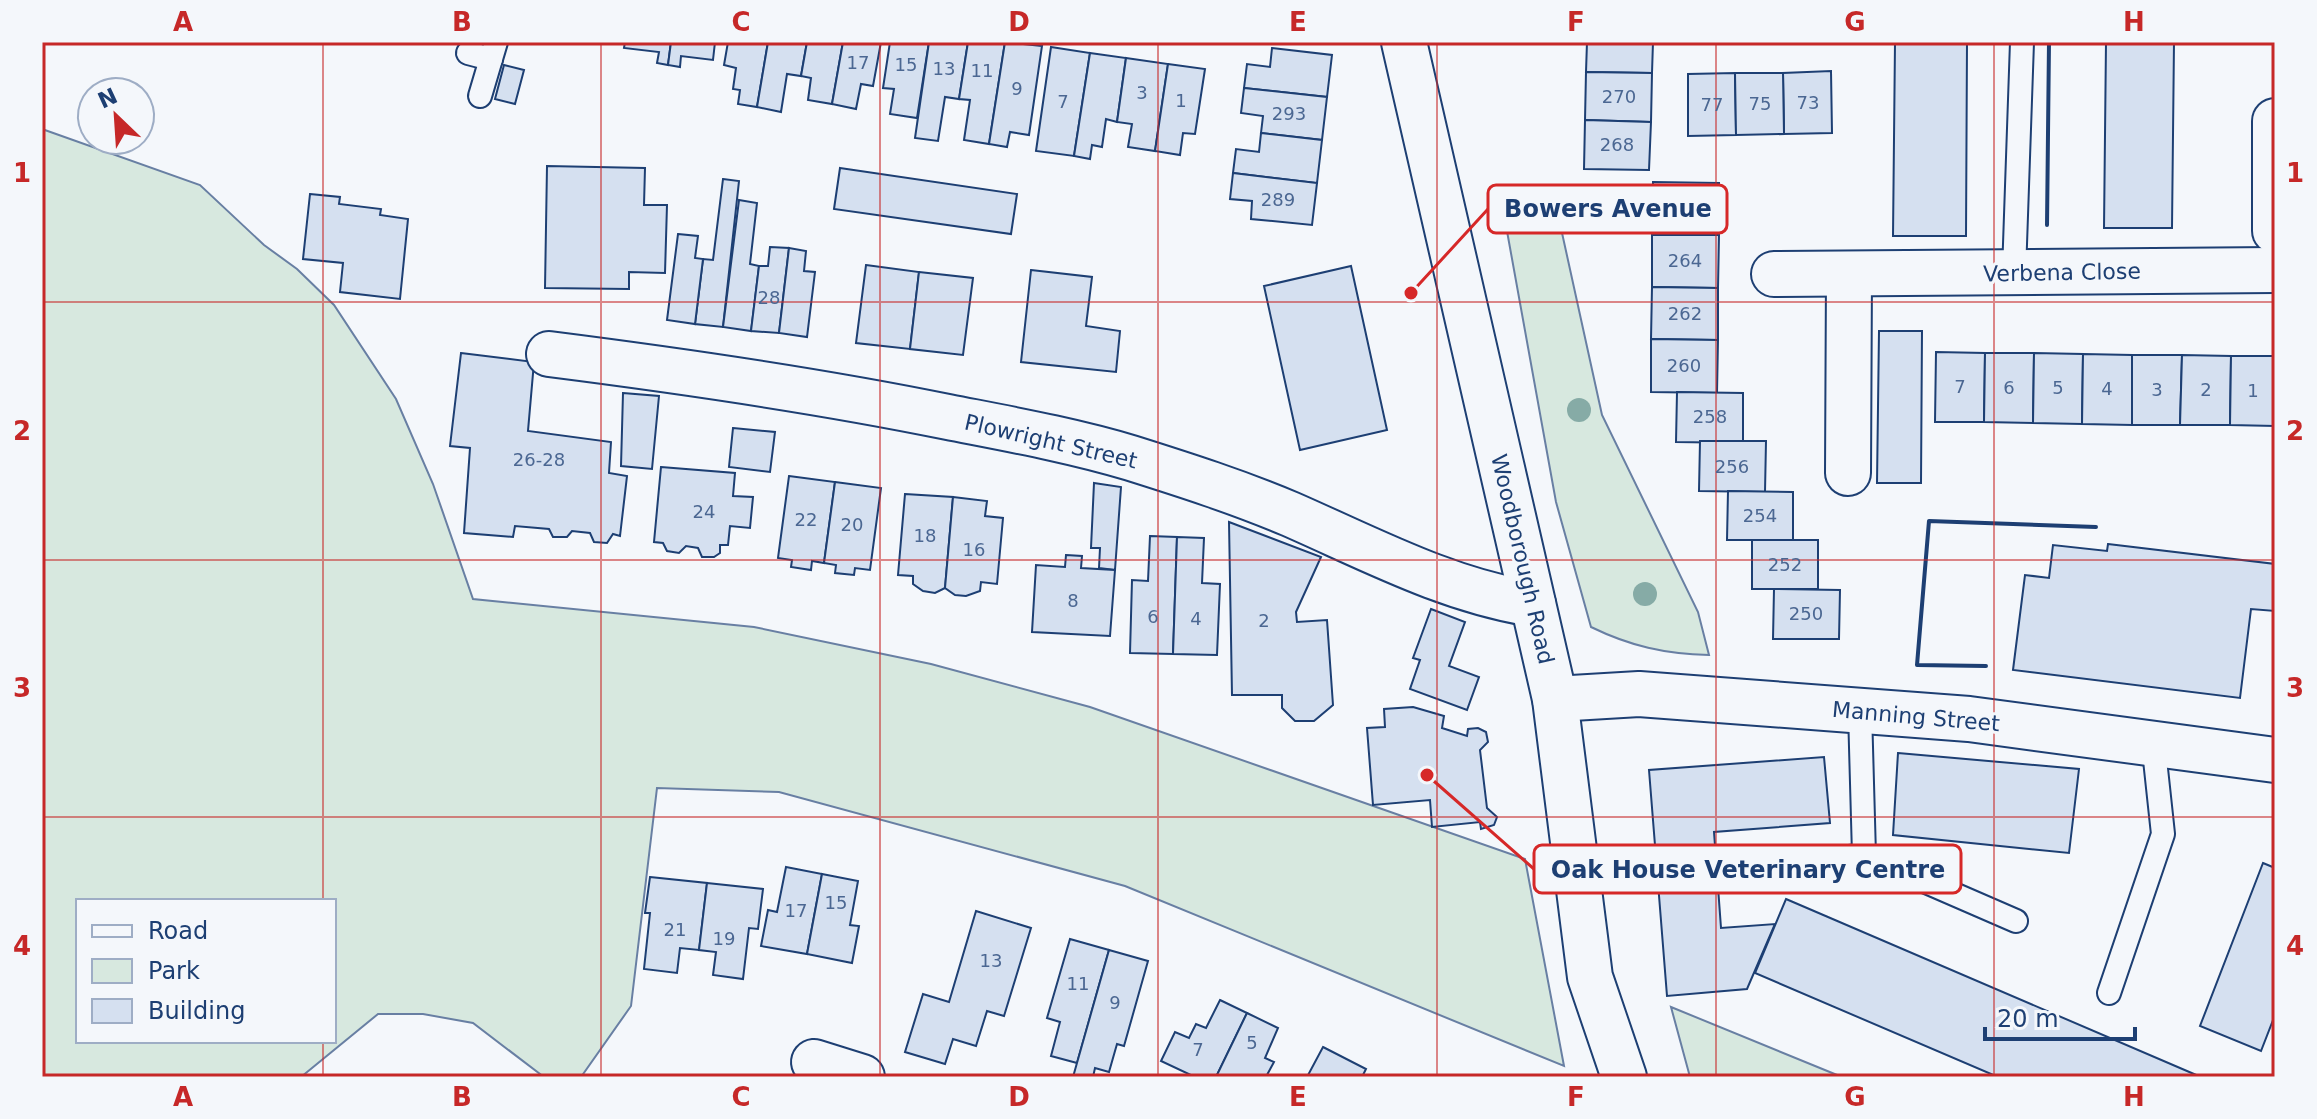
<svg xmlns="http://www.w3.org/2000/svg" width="2317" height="1119" viewBox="0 0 2317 1119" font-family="'DejaVu Sans',sans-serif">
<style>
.green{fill:#d7e8df;stroke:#687fa3;stroke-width:2;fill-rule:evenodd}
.building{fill:#d5e0f0;stroke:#1d3f73;stroke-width:2}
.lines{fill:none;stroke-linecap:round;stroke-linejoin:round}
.lane-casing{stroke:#1d3f73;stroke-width:26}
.street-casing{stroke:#1d3f73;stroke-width:48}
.secondary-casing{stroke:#1d3f73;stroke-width:48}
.lane{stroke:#f4f7fb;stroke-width:22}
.street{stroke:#f4f7fb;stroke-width:44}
.secondary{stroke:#f4f7fb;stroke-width:44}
.wall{stroke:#1d3f73;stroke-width:4}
.tree{fill:#86aba6}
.grid{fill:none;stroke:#c62828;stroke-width:2;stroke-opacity:0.55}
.labels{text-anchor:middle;stroke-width:6;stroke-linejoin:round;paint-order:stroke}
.number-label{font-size:18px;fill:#4b6792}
.street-label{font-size:22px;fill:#1d3f73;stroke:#f4f7fb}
.leader{fill:none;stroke:#d62828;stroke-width:3}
.callout-dot{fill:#d62828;stroke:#f4f7fb;stroke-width:3}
.callout{fill:#f4f7fb;stroke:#d62828;stroke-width:3}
.callout-label{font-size:24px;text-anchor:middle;font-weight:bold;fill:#1d3f73}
.neatline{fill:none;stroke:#c62828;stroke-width:3}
.grid-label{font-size:26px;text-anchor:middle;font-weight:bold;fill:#c62828}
</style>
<rect width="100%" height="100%" fill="#f4f7fb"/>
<g class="green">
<path d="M42,129L200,185L264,245L297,269L334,305L396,399L433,484L473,599L754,627L931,664L1090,707L1525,859L1564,1066L1125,886L779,792L657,788L631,1006L581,1077H544L473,1023L423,1014H378L301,1077H42ZM78,901H334V1041H78Z"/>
<path d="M1555,201L1602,415L1698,612L1709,655C1665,654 1630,646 1591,627L1556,502L1503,209Z"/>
<path d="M1671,1007L1842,1077H1690Z"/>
</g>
<g class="building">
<path d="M625,42H671L668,65L657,63L659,52L624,48Z"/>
<path d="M671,42H715L713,60L681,56L680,67L668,65Z"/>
<path d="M728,42H768L757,107L738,104L740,90L733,89L736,68L724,65Z"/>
<path d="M768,42H807L801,76L787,74L781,112L757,107Z"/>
<path d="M807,42H843L832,104L808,100L811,78L801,76Z"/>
<path d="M843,42H881L873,86L861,84L856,109L832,104Z"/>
<path d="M890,42H929L917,118L890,114L894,89L883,88Z"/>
<path d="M929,42H968L959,99L945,97L938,141L915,138Z"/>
<path d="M968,42H1005L989,144L964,140L970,100L959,99Z"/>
<path d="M1005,42L1042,46L1029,135L1010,132L1007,147L989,144Z"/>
<path d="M1587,42H1653L1652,73L1586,72Z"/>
<path d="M1895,42H1967L1966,236H1893Z"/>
<path d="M2106,42H2174L2172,228H2104Z"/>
<path d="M1051,47L1090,53L1074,156L1036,151Z"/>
<path d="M1272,48L1332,55L1327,97L1244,88L1247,64L1270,67Z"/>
<path d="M1090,53L1126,58L1117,122L1106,119L1102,147L1092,145L1090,159L1074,156Z"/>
<path d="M1126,58L1168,64L1155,151L1128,147L1132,124L1117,122Z"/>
<path d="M1168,64L1205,69L1195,134L1183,133L1180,155L1155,151Z"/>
<path d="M504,65L524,70L515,104L495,99Z"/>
<path d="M1831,71L1832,133L1784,134L1783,73Z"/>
<path d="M1586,72L1652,73L1651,122L1585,120Z"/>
<path d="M1735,73L1736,135L1688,136V74Z"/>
<path d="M1735,73H1783L1784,134L1736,135Z"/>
<path d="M1244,88L1327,97L1322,140L1261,133L1263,116L1241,113Z"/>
<path d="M1585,120L1651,122L1649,170L1584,169Z"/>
<path d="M1261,133L1322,140L1317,183L1233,173L1236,149L1259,152Z"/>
<path d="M547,166L645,168L644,205H667L665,273L629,272V289L545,288Z"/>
<path d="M840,168L1017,194L1011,234L834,209Z"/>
<path d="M1233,173L1317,183L1312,225L1251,219L1252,201L1230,199Z"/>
<path d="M723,179L739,181L723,327L695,324L703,259L713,260Z"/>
<path d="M1653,182L1719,183V235H1652Z"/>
<path d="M310,194L340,197L339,204L381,209L380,215L408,219L400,299L340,292L343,263L303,259Z"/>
<path d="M739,200L757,203L750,264L759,266L751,331L723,327Z"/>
<path d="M678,234L698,236L695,258L703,259L695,324L667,320Z"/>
<path d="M1652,235H1719L1718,288L1652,287Z"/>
<path d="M770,247L789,248L779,333L751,331L759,266H768Z"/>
<path d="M789,248L806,251L804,271L815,272L807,337L779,333Z"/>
<path d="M866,265L919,272L910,349L856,343Z"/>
<path d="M1351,266L1387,430L1300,450L1264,286Z"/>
<path d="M1031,270L1092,277L1086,326L1120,331L1116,372L1021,362Z"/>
<path d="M919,272L973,278L963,355L910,349Z"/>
<path d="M1652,287L1718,288V340L1651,339Z"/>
<path d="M1879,331H1922L1921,483H1877Z"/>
<path d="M1651,339L1718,340L1717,393L1651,392Z"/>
<path d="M1936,352L1985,353L1984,422H1935Z"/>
<path d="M461,353L534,362L528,431L611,442L609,473L627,476L620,536L613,534L607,543L594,542L590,533L572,531L567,537H553L549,529L515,526L513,537L464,533L470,448L450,446Z"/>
<path d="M1985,353H2034L2033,423L1984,422Z"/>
<path d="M2034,353L2083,354L2082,424L2033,423Z"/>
<path d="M2083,354L2132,355V425L2082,424Z"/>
<path d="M2132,355H2182L2180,425H2132Z"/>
<path d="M2182,355L2231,356L2230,425H2180Z"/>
<path d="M2231,356H2275V426L2230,425Z"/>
<path d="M1677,392L1743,393V443L1676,442Z"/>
<path d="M623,393L659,396L652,469L621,466Z"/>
<path d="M733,428L775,432L770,472L729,467Z"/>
<path d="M1700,441H1766L1765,492L1699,491Z"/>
<path d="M661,467L735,473L733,496L753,497L750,528L730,526L728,545H720V553L714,557H702L698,548L686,546L679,553L667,551L663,543L654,542Z"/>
<path d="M789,476L835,482L824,563L812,561L811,570L791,567L792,560L778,558Z"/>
<path d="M835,482L881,488L870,570L855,568L854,575L835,573L836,565L824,563Z"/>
<path d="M1094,483L1121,487L1115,570L1099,568L1100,548H1091Z"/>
<path d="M1728,491L1793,492V540H1727Z"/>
<path d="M905,494L953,497L945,588L935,593L923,591L913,584V576L898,575Z"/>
<path d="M953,497L987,501L985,516L1003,518L997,584L981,582L980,591L966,596L955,595L945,588Z"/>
<path d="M1229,522L1321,557L1296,612L1297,622L1327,620L1333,705L1314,721H1295L1282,708V695H1232Z"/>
<path d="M1150,536L1177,537L1173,654L1130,653L1132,580L1148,581Z"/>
<path d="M1177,537L1204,538L1202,583L1220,584L1217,655L1173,654Z"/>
<rect x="1752" y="540" width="66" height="49"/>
<path d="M2108,544L2275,564V611L2251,609L2240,698L2013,670L2025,575L2049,578L2053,545L2107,551Z"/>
<path d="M1066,555L1082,556L1081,568L1115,570L1110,636L1032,632L1036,565L1065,567Z"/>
<path d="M1774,589L1840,590L1839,639H1773Z"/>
<path d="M1431,609L1465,622L1449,666L1479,677L1467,710L1410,689L1420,660L1413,658Z"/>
<path d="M1413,707L1444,716L1442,728L1467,736L1468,729L1478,728L1486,732L1488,742L1480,750L1487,808L1497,817L1494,825L1481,829L1480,822L1432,827L1430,800L1373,805L1367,728L1385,727L1384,709Z"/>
<path d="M1898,753L2079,769L2069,853L1893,835Z"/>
<path d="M1824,757L1830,823L1714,832L1721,928L1775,924L1747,989L1667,996L1649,770Z"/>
<path d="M2263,863L2275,868V1015L2261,1051L2200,1026Z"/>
<path d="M786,867L822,874L807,954L761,946L768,910L777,912Z"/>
<path d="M822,874L858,881L850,925L859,926L852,963L807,954Z"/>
<path d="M650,877L707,883L699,950L680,948L677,973L644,969L650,913H645Z"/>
<path d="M707,883L763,889L758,929L749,928L743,979L713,975L716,952L699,950Z"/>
<path d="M1786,899L2201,1077H1998L1755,973Z"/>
<path d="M976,911L1031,928L1004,1016L987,1011L976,1046L953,1039L945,1064L905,1052L923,994L949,1002Z"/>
<path d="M1070,939L1109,950L1077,1063L1051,1056L1060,1022L1047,1018Z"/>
<path d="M1109,950L1148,961L1124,1046L1117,1044L1109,1072L1095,1068L1093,1077H1073Z"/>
<path d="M1220,1000L1247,1013L1216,1077H1195L1161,1061L1175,1032L1189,1038L1196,1024L1206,1028Z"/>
<path d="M1247,1013L1278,1028L1265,1058L1274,1062L1267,1075L1270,1077H1216Z"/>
<path d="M1323,1047L1366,1069L1362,1077H1307Z"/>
</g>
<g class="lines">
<g class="lane-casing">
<g id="lane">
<path d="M468,53L491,59"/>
<path d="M480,96L496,42"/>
<path d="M2014,273L2022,42"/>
<path d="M1860,711L1864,855L2016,921"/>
<path d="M1821,861L1864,855"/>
<path d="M2109,993L2163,834L2153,741"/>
</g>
</g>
<g class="street-casing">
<g id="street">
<path d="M2275,121V231"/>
<path d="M1774,274L2275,270"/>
<path d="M549,354C683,371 816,390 948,417C1009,429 1071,440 1131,458C1185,475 1238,492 1290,514C1370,549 1446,590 1533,604"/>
<path d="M1848,473L1849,274"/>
<path d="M1555,699L1639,694L1969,719L2275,760"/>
<path d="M814,1062L862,1077"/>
</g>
</g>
<g class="secondary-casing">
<path id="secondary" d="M1404,42L1555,699L1590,977L1624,1077"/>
</g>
<use href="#lane" class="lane"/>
<use href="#street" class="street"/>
<use href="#secondary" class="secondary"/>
<g class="wall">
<path d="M2047,225L2049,42"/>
<path d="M1986,666L1917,665L1929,521L2096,527"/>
</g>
</g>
<g class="tree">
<circle cx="1579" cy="410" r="12"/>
<circle cx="1645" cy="594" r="12"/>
</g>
<path class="grid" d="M323,42V901M601,42V1077M880,42V1077M1158,42V1077M1437,42V1077M1716,42V1077M1994,42V1077M42,302H2275M42,560H2275M42,817H2275M323,1041V1077"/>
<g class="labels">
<g class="number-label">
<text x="858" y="69">17</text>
<text x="906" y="71">15</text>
<text x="944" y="75">13</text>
<text x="982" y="77">11</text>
<text x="1017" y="95">9</text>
<text x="1142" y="99">3</text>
<text x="1619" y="103">270</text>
<text x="1181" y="107">1</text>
<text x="1063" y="108">7</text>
<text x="1808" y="109">73</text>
<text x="1760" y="110">75</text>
<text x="1712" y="111">77</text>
<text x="1289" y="120">293</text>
<text x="1617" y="151">268</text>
<text x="1278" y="206">289</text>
<text x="1685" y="267">264</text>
<text x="769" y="304">28</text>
<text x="1685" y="320">262</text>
<text x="1684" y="372">260</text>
<text x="1960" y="393">7</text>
<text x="2009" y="394">6</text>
<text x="2058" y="394">5</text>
<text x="2107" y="395">4</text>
<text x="2157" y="396">3</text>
<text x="2206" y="396">2</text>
<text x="2253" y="397">1</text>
<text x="1710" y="423">258</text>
<text x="539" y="466">26-28</text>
<text x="1732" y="473">256</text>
<text x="704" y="518">24</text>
<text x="1760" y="522">254</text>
<text x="806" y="526">22</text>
<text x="852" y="531">20</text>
<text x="925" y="542">18</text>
<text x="974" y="556">16</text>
<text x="1785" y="571">252</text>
<text x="1073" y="607">8</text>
<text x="1806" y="620">250</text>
<text x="1153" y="623">6</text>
<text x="1196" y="625">4</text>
<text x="1264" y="627">2</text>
<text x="836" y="909">15</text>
<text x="796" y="917">17</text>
<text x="675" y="936">21</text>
<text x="724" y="945">19</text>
<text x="991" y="967">13</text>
<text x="1078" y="990">11</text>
<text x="1115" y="1009">9</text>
<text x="1252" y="1049">5</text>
<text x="1198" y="1056">7</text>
</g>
<g class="street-label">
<text transform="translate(2062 272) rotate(-1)" y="8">Verbena Close</text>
<text transform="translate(1051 441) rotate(13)" y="8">Plowright Street</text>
<text transform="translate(1523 559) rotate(77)" y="8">Woodborough Road</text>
<text transform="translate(1916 716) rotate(5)" y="8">Manning Street</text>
</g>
</g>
<path class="leader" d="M1411 293L1488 209M1427 775L1534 869"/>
<g class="callout-dot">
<circle cx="1411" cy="293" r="8"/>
<circle cx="1427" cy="775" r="8"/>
</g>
<g class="callout">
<rect x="1488" y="185" width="239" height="48" rx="8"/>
<rect x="1534" y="845" width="427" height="48" rx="8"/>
</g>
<g class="callout-label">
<text x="1608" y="217">Bowers Avenue</text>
<text x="1748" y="878">Oak House Veterinary Centre</text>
</g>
<rect width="2317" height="1119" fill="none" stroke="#f4f7fb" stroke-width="88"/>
<rect x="76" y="899" width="260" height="144" fill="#f4f7fb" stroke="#9eadc5" stroke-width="2"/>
<rect x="92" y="925" width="40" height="12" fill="#f4f7fb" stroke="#9eadc5" stroke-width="2"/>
<text x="148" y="939" font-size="24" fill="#1d3f73">Road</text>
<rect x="92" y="959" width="40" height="24" fill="#d7e8df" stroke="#9eadc5" stroke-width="2"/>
<text x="148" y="979" font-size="24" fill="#1d3f73">Park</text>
<rect x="92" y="999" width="40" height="24" fill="#d5e0f0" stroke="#9eadc5" stroke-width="2"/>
<text x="148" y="1019" font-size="24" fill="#1d3f73">Building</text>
<g transform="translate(116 116) rotate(335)"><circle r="38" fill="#f4f7fb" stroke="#9eadc5" stroke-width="2"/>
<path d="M0-6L14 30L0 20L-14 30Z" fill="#c62828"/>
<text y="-12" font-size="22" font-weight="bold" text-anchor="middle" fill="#1d3f73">N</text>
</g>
<path d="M1985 1027v12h150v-12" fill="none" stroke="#1d3f73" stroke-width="4"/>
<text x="1997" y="1027" font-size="24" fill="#1d3f73" stroke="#f4f7fb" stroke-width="6" paint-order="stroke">20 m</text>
<rect x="44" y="44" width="2229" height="1031" class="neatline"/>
<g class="grid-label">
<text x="183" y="31">A</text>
<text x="462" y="31">B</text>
<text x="741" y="31">C</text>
<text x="1019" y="31">D</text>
<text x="1298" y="31">E</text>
<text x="1576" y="31">F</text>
<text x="1855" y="31">G</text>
<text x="2134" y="31">H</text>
<text x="22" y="182">1</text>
<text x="2295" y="182">1</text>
<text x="22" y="440">2</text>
<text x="2295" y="440">2</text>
<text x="22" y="697">3</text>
<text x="2295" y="697">3</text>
<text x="22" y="955">4</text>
<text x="2295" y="955">4</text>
<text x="183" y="1106">A</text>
<text x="462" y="1106">B</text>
<text x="741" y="1106">C</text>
<text x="1019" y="1106">D</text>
<text x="1298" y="1106">E</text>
<text x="1576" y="1106">F</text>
<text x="1855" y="1106">G</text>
<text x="2134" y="1106">H</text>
</g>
</svg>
